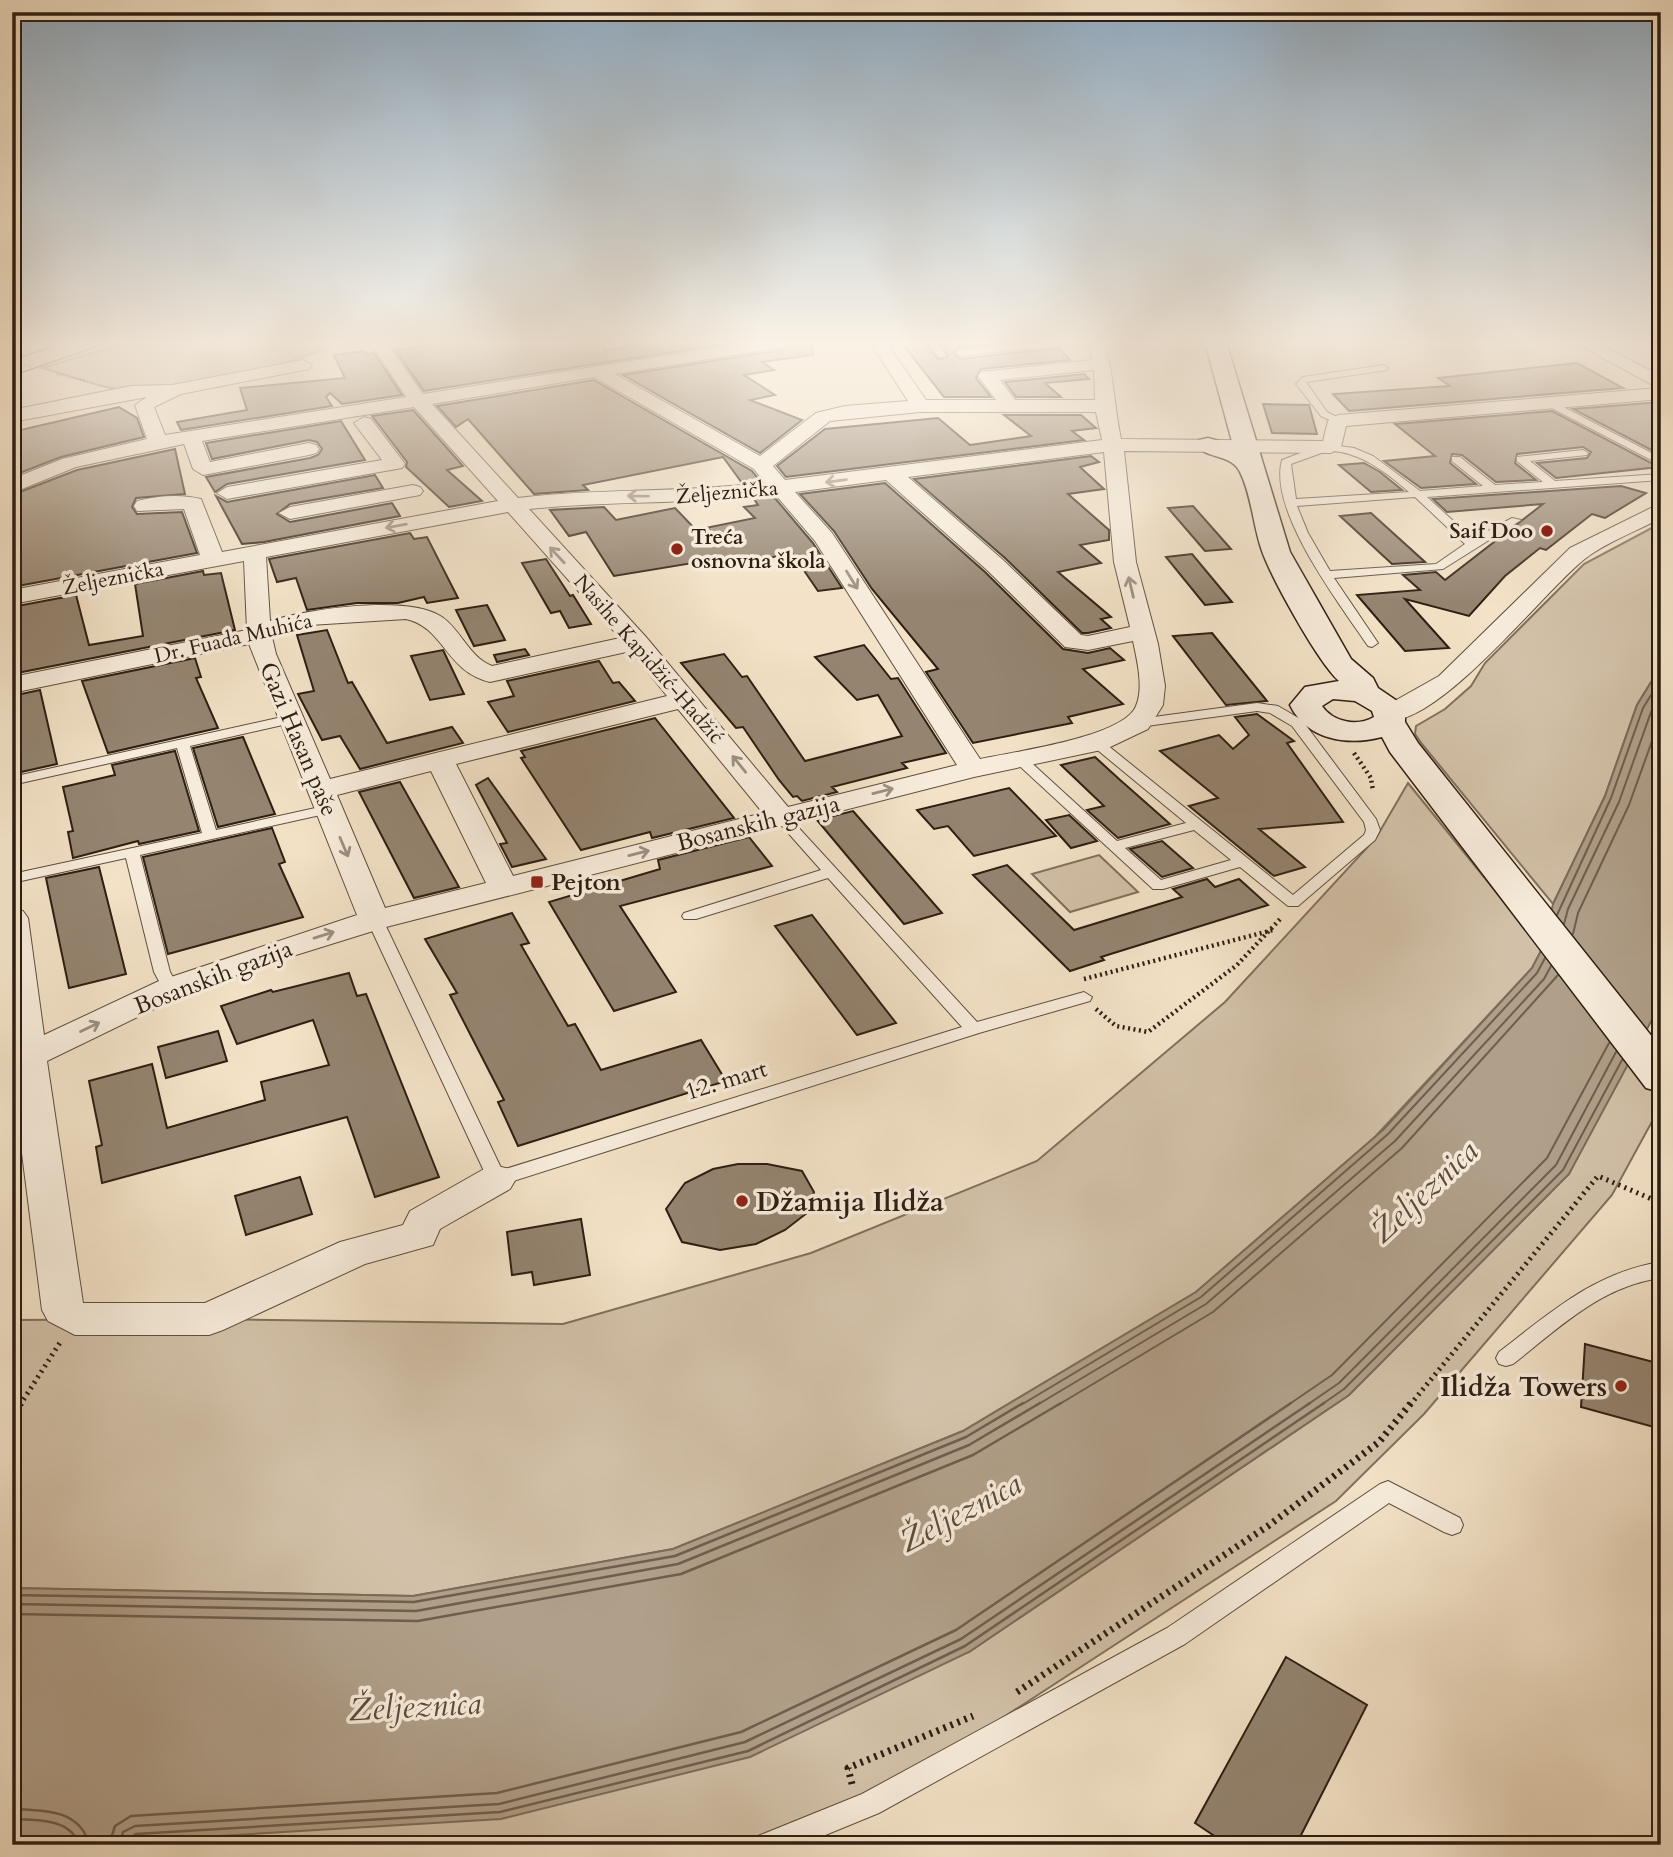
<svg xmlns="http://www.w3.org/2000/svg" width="1673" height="1857" viewBox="0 0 1673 1857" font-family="Cardo,serif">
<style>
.green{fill:#d2c1a8;stroke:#80705d;stroke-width:2}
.water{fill:#b09f89;stroke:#7c6b59;stroke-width:2}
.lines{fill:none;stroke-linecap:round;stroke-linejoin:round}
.shore-far1{stroke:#6f5e4e;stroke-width:2}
.shore{stroke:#6f5e4e;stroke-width:2.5}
.building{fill:#948470;stroke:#2e1e12;stroke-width:2}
.lane-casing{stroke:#5f4f3f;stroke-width:2}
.street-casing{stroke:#5f4f3f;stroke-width:2}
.secondary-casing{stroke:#2e1e12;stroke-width:3}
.highway-casing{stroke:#2e1e12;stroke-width:3}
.path-far3{stroke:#2e1e12;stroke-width:2.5;stroke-dasharray:1 2;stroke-linecap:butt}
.path-far2{stroke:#2e1e12;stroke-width:4.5;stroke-dasharray:2 3.5;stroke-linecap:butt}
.path-far1{stroke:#2e1e12;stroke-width:5;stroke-dasharray:2 4.5;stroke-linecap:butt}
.path{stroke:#2e1e12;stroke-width:7;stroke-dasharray:2.5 5;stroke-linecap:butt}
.lane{fill:#f7ecdb;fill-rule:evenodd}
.street{fill:#f7ecdb;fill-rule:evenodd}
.secondary{fill:#f7ecdb;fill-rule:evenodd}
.highway{fill:#f3e2c7;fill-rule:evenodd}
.path-bridge{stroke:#2e1e12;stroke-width:2.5;stroke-dasharray:1 2;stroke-linecap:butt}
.oneway{stroke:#9d8f81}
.poi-dot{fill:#8f2418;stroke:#f7ecdb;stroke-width:2.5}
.labels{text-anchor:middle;stroke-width:7;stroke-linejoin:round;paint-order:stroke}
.far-street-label{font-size:21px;fill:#2e1e12;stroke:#f7ecdb}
.far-poi-label{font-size:21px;font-weight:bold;fill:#2e1e12;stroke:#f7ecdb;text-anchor:end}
.street-label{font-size:24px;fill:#2e1e12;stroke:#f7ecdb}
.poi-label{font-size:24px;font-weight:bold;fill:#2e1e12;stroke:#f7ecdb;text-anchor:start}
.near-poi-label{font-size:28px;font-weight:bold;fill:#2e1e12;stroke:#f7ecdb;text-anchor:start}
.near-water-label{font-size:32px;font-style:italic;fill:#5c4b3c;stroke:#f7ecdb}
</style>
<rect width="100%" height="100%" fill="#f3e2c7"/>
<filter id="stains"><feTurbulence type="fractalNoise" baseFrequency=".00286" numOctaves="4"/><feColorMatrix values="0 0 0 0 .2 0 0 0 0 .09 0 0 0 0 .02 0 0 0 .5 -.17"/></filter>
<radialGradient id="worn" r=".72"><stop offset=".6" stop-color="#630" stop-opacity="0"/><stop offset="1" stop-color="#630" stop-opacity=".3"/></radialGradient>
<g class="green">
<path d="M129,342H344C276,367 205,394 131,391C102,389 70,375 42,368Z"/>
<path d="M1661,523V666L1637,705L1605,796L1553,904L1422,744L1415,734L1416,726L1445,709L1471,686L1485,663L1584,564Z"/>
<path d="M1408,783L1542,949L1532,968L1374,1138L1196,1292L963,1431L673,1549L413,1596L12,1588V1320L209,1319L563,1324L811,1253L1037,1161L1225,1002L1376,838Z"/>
<path d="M1099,855L1138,892L1070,912L1032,874Z"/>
<path d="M1635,1045L1661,1078V1105L1612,1195L1424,1414L1336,1501L870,1804L767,1845H12V1835L85,1844L969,1652L1349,1395L1569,1174Z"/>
</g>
<path class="water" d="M1661,666V1003L1569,1174L1349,1395L969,1652L750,1757L501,1819L85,1844L12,1835V1588L413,1596L673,1549L963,1431L1196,1292L1384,1129L1532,968L1542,949L1553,904L1605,796L1637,705Z"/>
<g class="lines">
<g class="shore-far1">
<path d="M1557,915L1611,798L1643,708L1661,679"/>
<path d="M1564,924L1568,909L1619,802L1651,712L1661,696"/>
<path d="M1573,934L1578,913L1629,805L1661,716"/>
<path d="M1021,1405L1201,1297L1388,1134L1537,973L1545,958"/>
<path d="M1037,1405L1206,1304L1395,1141L1544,979L1551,966"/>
<path d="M1058,1405L1213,1312L1402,1148L1558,975"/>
<path d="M1288,1405L1332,1375L1547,1158L1609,1043"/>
<path d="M1307,1405L1339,1383L1556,1165L1616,1052"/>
<path d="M1321,1405L1344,1389L1563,1170L1622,1060"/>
</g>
<g class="shore">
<path d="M12,1595L414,1602L675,1556L966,1437L1023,1403"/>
<path d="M12,1604L416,1611L678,1564L969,1445L1040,1403"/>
<path d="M12,1614L418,1621L681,1574L973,1455L1061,1403"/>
<path d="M12,1809C42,1810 81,1809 89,1845"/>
<path d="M12,1819C36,1820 71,1818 79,1845"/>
<path d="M109,1845L115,1826L131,1816L497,1793L741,1732L956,1630L1291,1403"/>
<path d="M120,1845L123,1832L135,1826L499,1804L745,1742L961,1639L1310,1403"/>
<path d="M129,1845L130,1838L136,1834L500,1812L748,1751L965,1646L1324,1403"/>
</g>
</g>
<g class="building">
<path d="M449,342H604L605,351L652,342H736L424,391L395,350Z"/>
<path d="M792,342H812L813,355L762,362L774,370L744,375L775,395L750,400L802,420L760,453L623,375L782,350Z"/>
<path d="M901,342H924L939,360L948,356L938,342H1020L960,347L953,353L960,359L1059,348L1070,360L981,369L976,378L991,397H944Z"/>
<path d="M364,351L366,354L374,353L402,395L342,404L330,393L326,397L332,406L181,430L177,422L247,410L240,388L345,378L334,355Z"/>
<path d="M1577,363L1623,388L1349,411L1333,394L1450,386L1438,378Z"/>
<path d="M1084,374L1089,379L1045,383L1061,397H1016L1005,382Z"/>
<path d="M594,380L752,471L760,481L742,483L723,457L583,485L588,490L534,494L468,419L456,427L437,406Z"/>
<path d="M1661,402V455L1573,409L1649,403Z"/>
<path d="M1263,404L1309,405L1317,434L1272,433Z"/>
<path d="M119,407L137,418L144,437L61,457L12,476V432Z"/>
<path d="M413,410L463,466L447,470L482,501L449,507L406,467L407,462L372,416Z"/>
<path d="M1552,411L1659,467L1556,478L1537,463L1587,458L1591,452L1583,447L1517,454L1515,463L1536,480L1496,482L1462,455L1452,454L1450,463L1476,484L1421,488L1384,461L1435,456L1395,424Z"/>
<path d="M1004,415H1081L1096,428L1072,431L1084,440L786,477L777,466L825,429L938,418L970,445L1031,436Z"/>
<path d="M341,421L365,460L227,484L215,492L206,477L310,458L318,455L322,449L317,442L309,440L212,459L206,443Z"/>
<path d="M175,449L185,494L136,498L132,507L137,514L182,512L197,553L12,587V495L77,470Z"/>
<path d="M1091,456L1099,462L1080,467L1104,489L1068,494L1109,530V540L1080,545L1101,563L1058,572L1111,617L1101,619L1111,628L1088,633H1082L1005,558L914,479Z"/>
<path d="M1364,463L1380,472L1402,490L1371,492L1339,465Z"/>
<path d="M375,475L383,488L290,504L277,514L290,522L392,503L400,516L264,542L242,544L216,496L227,502Z"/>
<path d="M885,483L985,572L1063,649L1088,653L1110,648L1124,660L1083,669L1123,704L1068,717L1072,723L973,743L926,672L938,669L872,589L834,531L800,494Z"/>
<path d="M1621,486L1646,493L1605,518L1592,514L1546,550L1540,548L1505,576L1469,616L1405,599L1449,648L1405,651L1357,595L1420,590L1403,575L1436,572L1445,580L1543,504L1447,512L1433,499Z"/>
<path d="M774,497L813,543L842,588L818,591L792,553L736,565L729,557L614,576L586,532L569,536L550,510L604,507L616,520L675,508L696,530L755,518L744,507L758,505L754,499Z"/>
<path d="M1193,506L1231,549L1205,551L1168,508Z"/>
<path d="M1371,513L1425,562L1392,564L1340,516Z"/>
<path d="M410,533L414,539L427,537L458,598L427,603L424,597L398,603H357L307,610L296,578L277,582L269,559Z"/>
<path d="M1192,554L1232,602L1205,605L1166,557Z"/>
<path d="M546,559L570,596L573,595L591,624L569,628L560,611L551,613L522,563Z"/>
<path d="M203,571L204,575L221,573L235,630L12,674V607L76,595L89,645L143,636L135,584Z"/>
<path d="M487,605L505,640L474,646L456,610Z"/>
<path d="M327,630L348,683L352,682L387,743L452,727L463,743L360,769L340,736L322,740L298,694L314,691L297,635Z"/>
<path d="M1212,633L1267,701L1226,705L1173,636Z"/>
<path d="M864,645L891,679L898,678L946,753L902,763L907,768L832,787L837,792L802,801L797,796L793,797L779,780L743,727L736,728L681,663L724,654L742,677L747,676L805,761L902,736L878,695L857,700L815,657Z"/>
<path d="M525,649L529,655L497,662L494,655Z"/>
<path d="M443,650L464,694L430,700L411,656Z"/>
<path d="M195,658L201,677L196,678L218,728L108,753L82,681Z"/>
<path d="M599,661L613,683L619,682L635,701L508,732L488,702L514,696L507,681Z"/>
<path d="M40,690L57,764L12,774V696Z"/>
<path d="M1257,714L1294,741L1287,743L1343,822L1259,829L1305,867L1274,876L1189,806L1218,798L1160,751L1219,735L1233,749L1249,735L1235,717Z"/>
<path d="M655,718L734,818L652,838L650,832L581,850L521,758L525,757L521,751Z"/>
<path d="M243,737L275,814L218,827L193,748Z"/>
<path d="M175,751L199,831L139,844L138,841L73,858L68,832L73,831L63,787L115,775L112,765Z"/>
<path d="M1095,757L1119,779L1170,824L1118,838L1087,810L1104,806L1061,765Z"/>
<path d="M488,778L546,859L512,867L500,844L507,843L476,785Z"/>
<path d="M400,782L459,887L414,898L359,792Z"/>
<path d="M1009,788L1056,836L974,856L948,826L934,829L917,810Z"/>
<path d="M853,811L942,913L904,924L817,820Z"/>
<path d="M1069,815L1097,841L1071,848L1046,820Z"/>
<path d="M272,828L285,862L279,864L303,917L168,954L143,857Z"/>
<path d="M749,837L772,866L620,906L676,992L614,1011L549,902L660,869L658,860Z"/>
<path d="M1162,841L1193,868L1162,877L1130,849Z"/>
<path d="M1007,865L1074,930L1182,897L1173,889L1207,879L1215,887L1239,879L1268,905L1101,957L1104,960L1070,971L973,875Z"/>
<path d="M99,867L126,974L69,988L46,878Z"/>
<path d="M512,913L529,943L521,945L568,1026L575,1024L601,1070L701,1040L726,1081L518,1146L498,1102L504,1100L450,995L457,993L425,939Z"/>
<path d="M812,915L896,1023L857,1035L775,926Z"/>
<path d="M349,973L357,996L366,994L439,1177L375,1197L347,1117L102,1183L96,1147L102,1145L89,1081L152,1064L167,1128L265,1100L261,1082L329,1065L313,1020L237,1044L221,1006L271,990L273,992Z"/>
<path d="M218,1031L227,1061L166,1078L158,1047Z"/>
<path d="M738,1164H767L802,1171L814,1192L807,1213L785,1230L756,1244L720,1250L682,1242L666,1209L685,1183L713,1169Z"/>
<path d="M300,1177L312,1214L246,1235L235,1196Z"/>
<path d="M581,1219L590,1275L534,1285L532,1272L512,1275L507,1232Z"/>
<path d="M1585,1344L1661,1364V1429L1581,1407Z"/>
<path d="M1286,1657L1367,1705L1296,1845H1228L1195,1823Z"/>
</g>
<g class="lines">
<g class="lane-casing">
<g id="lane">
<path d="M927,342H935L946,355L945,357H939Z"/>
<path d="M1044,342H1070L1066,345L960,356L956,353L960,350Z"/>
<path d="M1213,342H1283L1279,345L1216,347L1213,346Z"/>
<path d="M1384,365L1388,368L1387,370L1306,382L1327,412L1341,419L1343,421L1338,424L1321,416L1296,384L1303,377Z"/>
<path d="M1546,401H1552L1661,458V465L1546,405Z"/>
<path d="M1332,445L1354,448L1373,456L1420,491L1483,486L1452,461V457H1460L1495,485L1543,482L1517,461V457L1583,450L1588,453L1587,455L1530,461L1555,481L1661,474V480L1427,497L1473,539L1512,518L1521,520L1443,569L1334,578L1378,643L1372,647L1368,646C1339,603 1268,511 1282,460L1311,449ZM1327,451C1358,450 1386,472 1409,492L1296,499L1291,464ZM1415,497L1465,544L1436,564L1330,571L1308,533L1297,506Z"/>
<path d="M1257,703L1278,706L1302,720L1376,819L1380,830L1375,840L1298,906H1288L1240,867L1163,889H1153L1012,759L1019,755L1024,756L1117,841L1186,823L1089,743L1091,740H1101L1293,895L1364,835L1366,830L1364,822L1292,726L1270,713L1257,711L1139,727L1132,723L1139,719ZM1194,830L1231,860L1161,880L1125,848Z"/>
<path d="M291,715L298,719L296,722L190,746L216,830L329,805L336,809L334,812L140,855L170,972L179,988L177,992H165L154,972L126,858L12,883V874L202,833L177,748L12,785V777Z"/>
<path d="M781,813L786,814L977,1022L1084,992L1092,997L1090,1001L979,1033L504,1184L497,1186L490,1184L367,920L369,917H381L383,920L502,1170L962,1027L828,878L696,919H684L682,916L684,913L821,870L774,817Z"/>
<path d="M1661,1262V1278C1601,1286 1559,1328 1513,1364L1506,1366L1499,1364L1496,1358L1499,1352C1550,1313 1595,1272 1661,1262Z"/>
<path d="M1388,1481L1460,1518L1463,1525L1460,1532L1452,1535L1444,1532L1389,1503L1185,1644L879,1813L801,1845H754L758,1836L862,1794L1167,1628L1380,1484Z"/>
</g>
</g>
<g class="street-casing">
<g id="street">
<path d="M370,342H386L423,394L751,342H790L782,347L615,374L760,456L816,413L845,406L908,401L870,342H886L926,400H996L978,376L981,372L1092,360L1088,342H1104C1114,374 1114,406 1121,439L1323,441L1328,421L1338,415L1658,388L1574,342H1595L1661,376V399L1346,426L1341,447L1331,453L1124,451L1136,562L1158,644L1165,686L1163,705L1148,729L1106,749L974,777L386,927L267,964L183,995L47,1061L83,1303H205L340,1242L403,1225L410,1211L484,1169L497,1166L510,1169L516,1179L510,1189L440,1229L433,1245L365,1264L223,1330L209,1335H75L48,1321L42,1310L12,1075V909L23,911L28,918L44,1035L159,981L357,915L249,644L12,693V677L247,630L244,561L12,604V590L200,555L184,509L137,511L134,506L137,501C160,496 178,494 201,499L222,552L498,501L414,407L202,441L210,462L309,443L316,445L319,449L316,453L309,455L203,475L193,469L184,444L76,467L12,493V479L62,459L147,439L135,405L147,397L12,422V410L131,386L172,385L303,360L312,365L309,369L181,394L154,407L165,435L406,397ZM1094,370L1095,400H1015L1000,380ZM594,377L754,469L765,483C683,493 600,488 518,498L432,404ZM920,412H1096L1102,440L785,480L773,466L830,421ZM1104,452L1114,562L1130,627L1088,636L1081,635L1003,560L908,477ZM886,480L987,570L1065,647L1088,650L1133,641C1137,660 1144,688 1136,706C1124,737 1013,752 980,759L832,533L795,492ZM775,494L815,541L957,765L788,807L646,637L529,509C611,500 693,505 775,494ZM508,512L620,638L492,666C469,657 461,630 442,617C408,594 308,609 270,621L266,557ZM406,619C445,628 445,671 490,682L631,651L667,696L330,779L276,654L272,637L310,625ZM678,709L763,813L513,876L456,764ZM431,771L486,883L385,908L337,795Z"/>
<path d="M364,417L371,419L402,460L405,464L402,468L227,499L217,493L227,487L382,460L354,423Z"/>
<path d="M413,485L420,487L423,491L420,495L290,519L279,513L290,507Z"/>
<path d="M1661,503V518C1637,531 1607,542 1586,558C1544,590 1435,733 1382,720L1378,714L1382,708L1439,676L1570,548Z"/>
</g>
</g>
<g class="secondary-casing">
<path id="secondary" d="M1205,342H1226L1290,552L1351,659L1373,678L1378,688L1400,703L1405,710V722L1418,743L1661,1048V1092L1646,1088L1390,752L1382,737C1347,746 1307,740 1290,705L1305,687L1339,681C1318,662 1272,579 1262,551C1253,526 1252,496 1240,472C1232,454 1206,459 1196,445L1199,440L1208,438L1233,445ZM1333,699L1355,701L1372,711L1374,717C1357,727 1333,722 1322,706Z"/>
</g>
<g class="highway-casing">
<path id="highway" d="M69,342H100L96,346L12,375V361Z"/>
</g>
<path class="path-far3" d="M57,374L86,381"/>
<g class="path-far2">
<path d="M1354,753L1371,778L1373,791"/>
<path d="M1084,979L1273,930"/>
<path d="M1096,1009L1116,1026L1148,1032L1237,965L1282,917"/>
</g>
<g class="path-far1">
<path d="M20,1405L61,1341"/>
<path d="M1410,1405L1598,1176L1661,1203"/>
</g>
<g class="path">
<path d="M12,1417L21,1403"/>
<path d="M1017,1692L1268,1526L1379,1442L1411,1403"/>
<path d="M852,1784L848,1768L973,1716"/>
</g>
<use href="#lane" class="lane"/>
<use href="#street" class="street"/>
<use href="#secondary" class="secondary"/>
<use href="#highway" class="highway"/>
<path class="path-bridge" d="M12,362L32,367"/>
</g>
<defs><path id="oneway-shaft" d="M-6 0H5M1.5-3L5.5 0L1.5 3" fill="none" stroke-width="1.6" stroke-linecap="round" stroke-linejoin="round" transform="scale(1.75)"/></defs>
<g class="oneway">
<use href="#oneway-shaft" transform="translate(836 481) rotate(173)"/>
<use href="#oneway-shaft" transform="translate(638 496) rotate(-179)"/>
<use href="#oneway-shaft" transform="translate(396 526) rotate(170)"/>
<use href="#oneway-shaft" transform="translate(557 555) rotate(-133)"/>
<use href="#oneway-shaft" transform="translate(852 580) rotate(58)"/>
<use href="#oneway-shaft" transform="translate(1131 587) rotate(-103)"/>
<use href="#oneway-shaft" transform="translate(739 764) rotate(-129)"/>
<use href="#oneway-shaft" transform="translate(883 791) rotate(-14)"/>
<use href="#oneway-shaft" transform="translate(344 847) rotate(67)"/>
<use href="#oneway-shaft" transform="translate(639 853) rotate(-14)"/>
<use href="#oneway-shaft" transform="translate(324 935) rotate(-17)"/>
<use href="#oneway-shaft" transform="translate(90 1027) rotate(-26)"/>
</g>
<linearGradient id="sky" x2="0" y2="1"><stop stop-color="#91acc2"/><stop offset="0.57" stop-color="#faf2e6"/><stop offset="1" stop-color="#faf2e6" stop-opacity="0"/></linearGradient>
<rect width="1673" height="602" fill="url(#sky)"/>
<g class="poi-dot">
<circle cx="1547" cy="531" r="7"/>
<circle cx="677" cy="549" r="7"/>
<rect x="530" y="875" width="14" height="14" rx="3.5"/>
<circle cx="742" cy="1201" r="7"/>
<circle cx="1621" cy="1386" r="7"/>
</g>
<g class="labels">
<g class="far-street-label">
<text transform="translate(727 492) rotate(-5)" y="7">Željeznička</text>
<text transform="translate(113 578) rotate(-11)" y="7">Željeznička</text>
<text transform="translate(233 638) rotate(-13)" y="7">Dr. Fuada Muhića</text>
<text transform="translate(649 659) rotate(49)" y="7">Nasihe Kapidžić-Hadžić</text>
</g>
<g class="far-poi-label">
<text x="1533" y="538">Saif Doo</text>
<text x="691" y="544" text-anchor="start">Treća<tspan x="691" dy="24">osnovna škola</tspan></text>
</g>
<g class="street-label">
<text transform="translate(299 739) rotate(67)" y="8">Gazi Hasan paše</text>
<text transform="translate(758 823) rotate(-14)" y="8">Bosanskih gazija</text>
<text transform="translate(213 977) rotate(-21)" y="8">Bosanskih gazija</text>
<text transform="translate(726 1080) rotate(-17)" y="8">12. mart</text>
</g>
<g class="poi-label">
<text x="551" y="890">Pejton</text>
</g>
<g class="near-poi-label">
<text x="756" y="1211">Džamija Ilidža</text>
<text x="1607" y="1396" text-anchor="end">Ilidža Towers</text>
</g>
<g class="near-water-label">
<text transform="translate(1424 1191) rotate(-43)" y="11">Željeznica</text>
<text transform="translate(960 1512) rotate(-28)" y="11">Željeznica</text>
<text transform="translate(415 1706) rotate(-3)" y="11">Željeznica</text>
</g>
</g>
<rect width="1673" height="1857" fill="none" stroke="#f3e2c7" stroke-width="42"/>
<rect x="14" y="14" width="1645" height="1829" fill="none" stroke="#2e1e12" stroke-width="3.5"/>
<rect x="21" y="21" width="1631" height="1815" fill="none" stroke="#2e1e12" stroke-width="2"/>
<rect width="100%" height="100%" filter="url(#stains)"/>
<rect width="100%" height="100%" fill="url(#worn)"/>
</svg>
